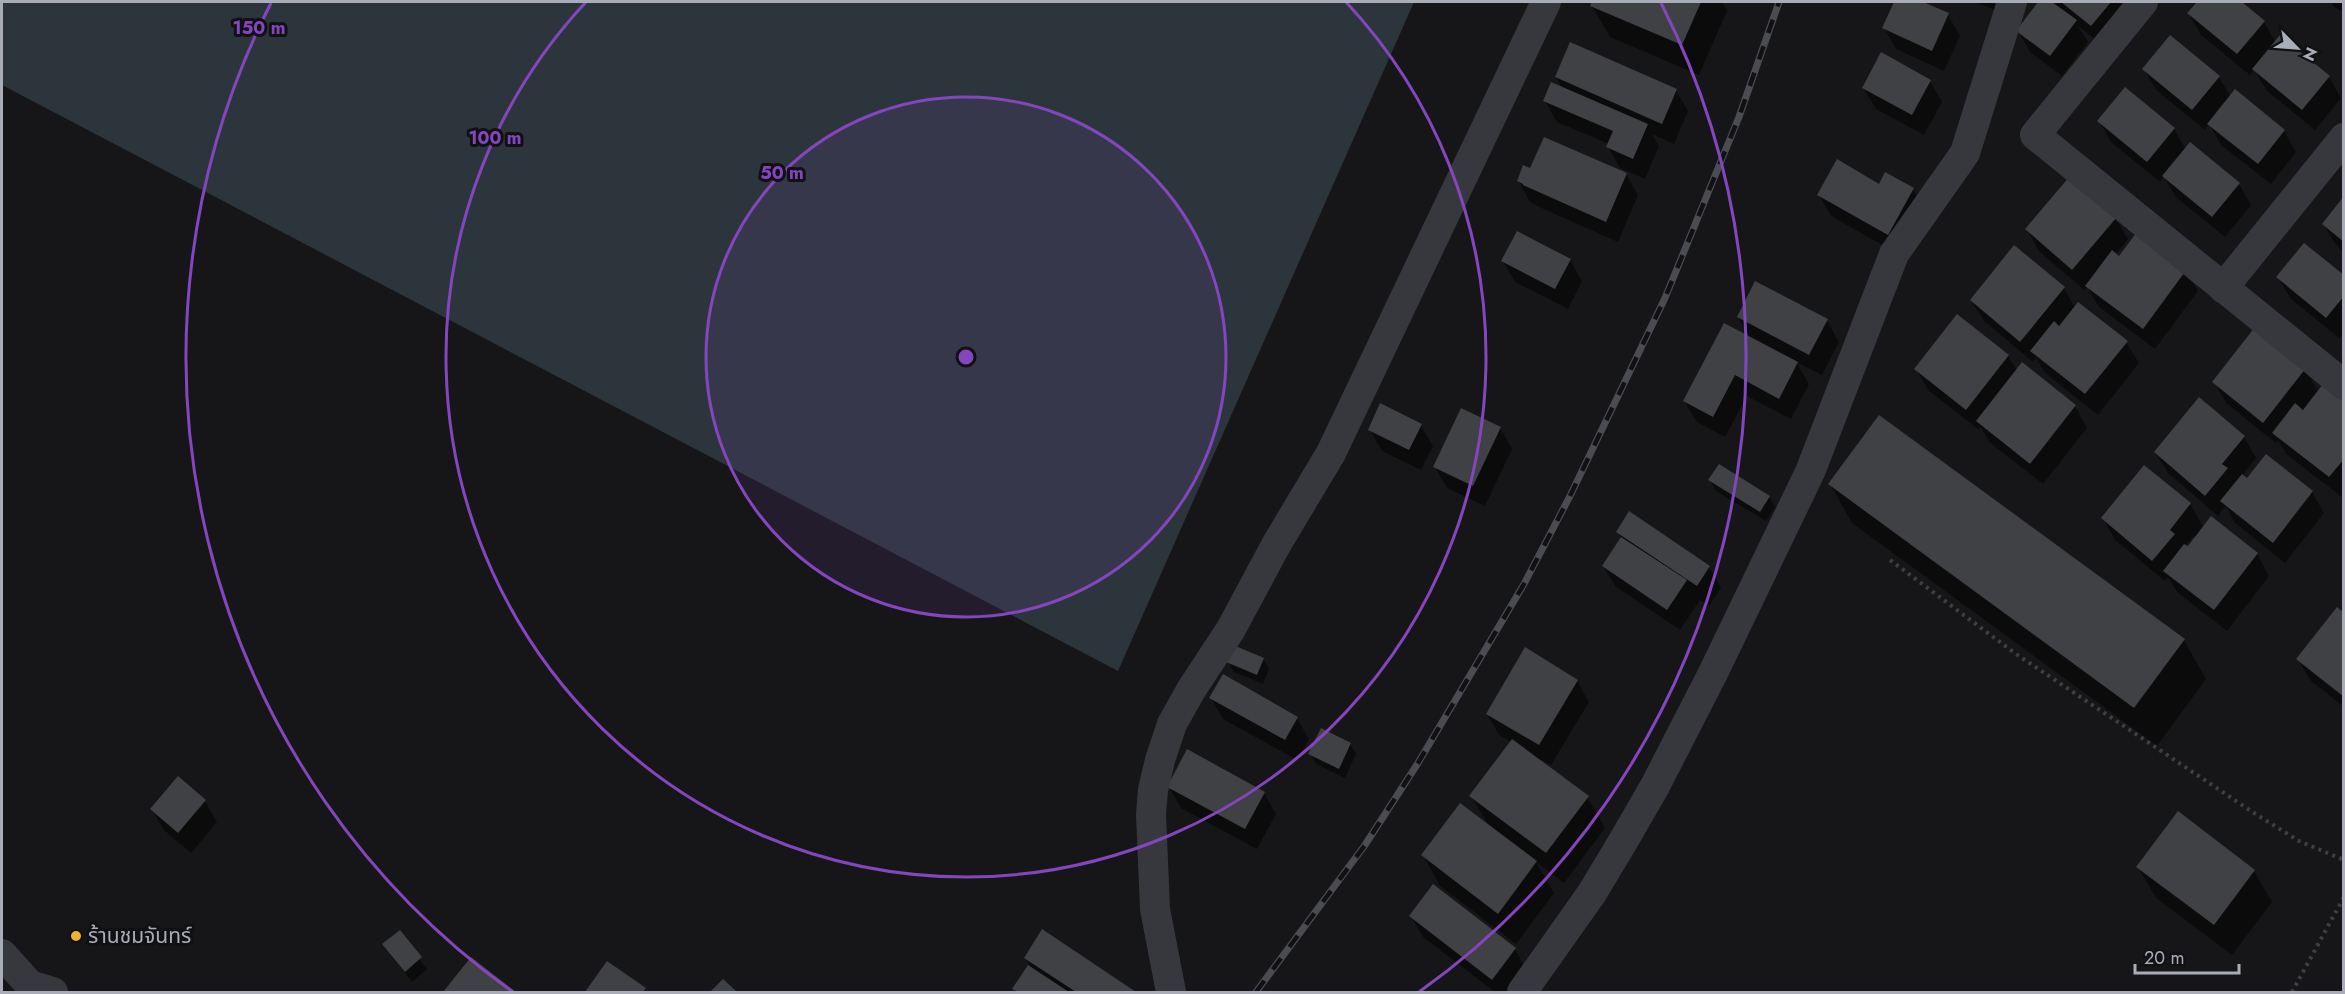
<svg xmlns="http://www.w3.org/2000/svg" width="2345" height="994" viewBox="0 0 2345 994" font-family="Jost,'Noto Sans Thai',sans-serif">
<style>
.water{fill:#2c353c}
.shadow{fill:#0007;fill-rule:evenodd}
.building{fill:#404145}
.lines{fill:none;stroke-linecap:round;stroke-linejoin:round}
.path{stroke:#3d3f44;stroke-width:4;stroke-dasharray:3 4.5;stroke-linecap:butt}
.street{stroke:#37383d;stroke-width:30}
.rail-casing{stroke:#4a4c52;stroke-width:7}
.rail{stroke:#111113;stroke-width:4.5;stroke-dasharray:14;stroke-linecap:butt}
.ring{fill:none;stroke:#8446be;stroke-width:3}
.poi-dot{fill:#f2b134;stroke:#111113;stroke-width:2}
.labels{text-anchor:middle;stroke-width:6;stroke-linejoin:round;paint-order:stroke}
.poi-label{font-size:21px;fill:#a8adb8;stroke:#111113;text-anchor:start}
.centre{fill:#8446be;stroke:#111113;stroke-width:3}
.ring-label{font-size:18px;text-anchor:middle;font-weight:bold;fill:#8446be;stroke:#111113;stroke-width:6;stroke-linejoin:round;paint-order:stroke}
</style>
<rect width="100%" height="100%" fill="#161618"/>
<path class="water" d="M2,2H1414L1118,671L2,85Z"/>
<g class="shadow">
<path d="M1594,2H1722L1727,11L1699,75L1610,37L1592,6Z"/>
<path d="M1896,2H1919L1948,15L1960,36L1944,71L1896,49L1884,28Z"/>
<path d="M1974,2H2021L2014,17Z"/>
<path d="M2039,2H2139L2104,46L2078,26L2088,42L2062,76L2030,52L2018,31Z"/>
<path d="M2199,2H2239L2264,22L2276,43L2329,77L2341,98L2315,130L2266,90L2254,69L2250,75L2201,35L2189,14Z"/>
<path d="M2331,2H2344V12L2334,7Z"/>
<path d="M2144,69L2219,77L2231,97L2236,91L2284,131L2296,152L2271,184L2221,145L2209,124L2205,130L2156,90Z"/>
<path d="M1556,77L1676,90L1688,111L1674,144L1652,134L1659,146L1645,179L1620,168L1608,147L1609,144L1557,122L1545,101L1563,89Z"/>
<path d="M1930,81L1942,102L1924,135L1876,109L1863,88Z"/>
<path d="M2099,121L2174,129L2186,150L2190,144L2239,184L2251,205L2225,237L2176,197L2164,177L2160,182L2111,142Z"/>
<path d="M1531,170L1626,174L1638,195L1618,242L1537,206L1530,202L1518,180Z"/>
<path d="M1880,186L1913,189L1925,211L1900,255L1831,216L1819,195Z"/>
<path d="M2344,199V252L2336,245L2323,224Z"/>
<path d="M2116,218L2128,239L2115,255L2120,258L2186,270L2198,291L2155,349L2099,307L2087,287L2084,290L2039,251L2027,229Z"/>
<path d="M1570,260L1582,281L1568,309L1515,282L1503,261Z"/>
<path d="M2278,277H2344V332L2339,338L2290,298Z"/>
<path d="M2064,288L2075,308L2126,342L2139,363L2098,415L2044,372L2036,358L2033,362L1984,321L1971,300Z"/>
<path d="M1738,317L1827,321L1839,342L1822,375L1796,362L1809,384L1791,419L1747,396L1725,437L1697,422L1684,401L1751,339Z"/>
<path d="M2008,356L2017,371L2022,364L2075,406L2087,428L2043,484L1989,442L1981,427L1979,430L1928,390L1916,369Z"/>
<path d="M2305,369L2319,393L2344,402V495L2342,497L2286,454L2278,440L2276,443L2226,403L2214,382Z"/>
<path d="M2199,399L2244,437L2256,458L2242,476L2247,480L2312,492L2324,513L2285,563L2234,522L2226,506L2218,516L2168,473L2155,452Z"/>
<path d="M1421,425L1433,446L1421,470L1382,451L1370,430Z"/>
<path d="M1500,428L1512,449L1485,506L1447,488L1435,467Z"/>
<path d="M2145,467L2190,504L2204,528L2257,554L2269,576L2227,631L2177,592L2168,577L2165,581L2115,540L2103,519ZM2194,536L2196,538L2188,548L2185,546Z"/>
<path d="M1710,480L1769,497L1775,507L1766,521L1716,491Z"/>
<path d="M1830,484L2184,640L2206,679L2157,746L1852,523Z"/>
<path d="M1618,532L1709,567L1721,588L1709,606L1700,600L1680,630L1616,587L1603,566L1622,539Z"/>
<path d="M2344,615V707L2310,680L2298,659Z"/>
<path d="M1263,659L1269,669L1263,684L1234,672L1228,662Z"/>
<path d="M1577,681L1589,702L1551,765L1542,760L1541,762L1587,797L1605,828L1564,883L1536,862L1554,893L1516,944L1440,886L1423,855L1489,826L1471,796L1511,742L1499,735L1487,714Z"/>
<path d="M1211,698L1297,718L1309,739L1297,760L1223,719Z"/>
<path d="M1350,744L1356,754L1345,778L1316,764L1310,754Z"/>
<path d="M1169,787L1264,793L1276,814L1257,849L1181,808Z"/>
<path d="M205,801L217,822L191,853L164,830L152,809Z"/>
<path d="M2178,813L2254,871L2272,902L2232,955L2156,898L2138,867Z"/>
<path d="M1433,886L1515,949L1527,971L1510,992H1495L1423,937L1411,916Z"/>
<path d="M399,932L427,969L412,982L384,945Z"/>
<path d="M1042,932L1134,992H1016L1014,989L1030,966L1025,958Z"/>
<path d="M471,959L513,992H445Z"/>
<path d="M608,963L645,989L647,992H587Z"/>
</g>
<g class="building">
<path d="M1592,2H1701L1682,45L1590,6Z"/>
<path d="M1894,2H1923L1949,13L1932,51L1882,28Z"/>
<path d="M2038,2H2052L2077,20L2050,56L2016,31Z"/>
<path d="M2061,2H2111L2091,26Z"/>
<path d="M2197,2H2242L2265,21L2237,54L2187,13Z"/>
<path d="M2170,35L2220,76L2192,110L2142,69Z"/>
<path d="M2280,35L2330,76L2302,110L2252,69Z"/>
<path d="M1570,42L1677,89L1662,124L1555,77Z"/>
<path d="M1881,52L1931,80L1912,115L1862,88Z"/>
<path d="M1551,82L1648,124L1633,159L1606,147L1613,131L1543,101Z"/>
<path d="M2125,87L2175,128L2147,162L2097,121Z"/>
<path d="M2235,89L2285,130L2258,164L2207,124Z"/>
<path d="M1544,137L1627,173L1606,222L1523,185V184L1517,181L1523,165L1530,168Z"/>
<path d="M2190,142L2240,183L2212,217L2162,176Z"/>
<path d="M1837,159L1879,184L1885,172L1914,188L1888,235L1817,195Z"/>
<path d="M2070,176L2117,217L2072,270L2025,229Z"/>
<path d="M2344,196V242L2322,224Z"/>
<path d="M1517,231L1571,259L1555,289L1501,261Z"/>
<path d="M2137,232L2187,269L2143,329L2085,286L2112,250L2119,256Z"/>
<path d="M2304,243L2344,275V296L2326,318L2276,277Z"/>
<path d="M2014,245L2065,287L2020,342L1970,300Z"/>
<path d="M1755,281L1828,319L1809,355L1737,317Z"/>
<path d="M2078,302L2128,341L2085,394L2030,351L2054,321L2059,326Z"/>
<path d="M1957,314L2009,355L1966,410L1914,369Z"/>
<path d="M1724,323L1798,362L1779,399L1735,375L1713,417L1683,401Z"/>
<path d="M2255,327L2306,368L2263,423L2212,382Z"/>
<path d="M2022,362L2076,405L2030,464L1976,421Z"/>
<path d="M2323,384L2344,400V459L2329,477L2272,433L2295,403L2303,410Z"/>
<path d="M2199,397L2245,436L2222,464L2228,468L2205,496L2154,452Z"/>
<path d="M1380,403L1422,424L1409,450L1368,430Z"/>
<path d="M1461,408L1501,427L1473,486L1433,467Z"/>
<path d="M1879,415L2185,639L2134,708L1828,484Z"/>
<path d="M2266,454L2313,491L2273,543L2220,501L2242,474L2247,478Z"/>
<path d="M1719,464L1770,496L1760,512L1708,480Z"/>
<path d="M2144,465L2191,503L2170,530L2175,534L2152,561L2101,518Z"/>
<path d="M1629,511L1710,566L1697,586L1616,532Z"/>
<path d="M2211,516L2258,553L2214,610L2163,571L2184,544L2188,546Z"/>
<path d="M1621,537L1687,580L1667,610L1602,566Z"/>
<path d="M2337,607L2344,613V697L2296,659Z"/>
<path d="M1233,645L1264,658L1257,675L1226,662Z"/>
<path d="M1525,647L1578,680L1539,745L1486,714Z"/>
<path d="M1223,674L1298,717L1285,740L1209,698Z"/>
<path d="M1321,728L1351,743L1339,769L1308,754Z"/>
<path d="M1512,739L1589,796L1546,853L1469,796Z"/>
<path d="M1187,749L1265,792L1245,829L1167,787Z"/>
<path d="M178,776L206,800L178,833L150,809Z"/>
<path d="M1460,803L1537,861L1498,914L1421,855Z"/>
<path d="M2178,811L2255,870L2214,925L2136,867Z"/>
<path d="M1433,884L1516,948L1492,980L1409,916Z"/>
<path d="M1042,929L1136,992H1076L1024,958Z"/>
<path d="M400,930L422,957L405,972L382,944Z"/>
<path d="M471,957L516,992H443Z"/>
<path d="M607,961L646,988L643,992H585Z"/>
<path d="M1028,965L1069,992H1018L1012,989Z"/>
<path d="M723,979L737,992H710Z"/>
</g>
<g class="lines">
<g class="path">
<path d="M1890,560L2016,654L2254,813L2299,841L2344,860"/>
<path d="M2292,992L2344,897"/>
</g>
<g class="street">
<path d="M2143,2L2035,135L2344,385"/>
<path d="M2223,288L2344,138"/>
<path d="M2,954L30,985L53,992"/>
<path d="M1171,992L1155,909L1151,814L1153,790L1160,760L1172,724L1191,690L1231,629L1276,545L1331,453L1546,2"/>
<path d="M1522,992L1592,893L1625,838L1655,786L1713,673L1810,472L1894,254L1965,153L2012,2"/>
</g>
<g class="rail-casing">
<path id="rail" d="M1256,992L1365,845L1418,763L1524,584L1570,496L1665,298L1739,117L1779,2"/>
</g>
<use href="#rail" class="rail"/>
</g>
<circle cx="966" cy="357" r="260" fill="#8446be" fill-opacity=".12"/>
<g class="ring">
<circle cx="966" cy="357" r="260"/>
<path d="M1346 2A520 520 0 1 1 586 2"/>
<path d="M513 992A780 780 0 0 1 271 3M1661 3A780 780 0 0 1 1419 992"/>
</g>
<circle class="poi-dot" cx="76" cy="936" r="6"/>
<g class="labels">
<g class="poi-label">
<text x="88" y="943">ร้านชมจันทร์</text>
</g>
</g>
<circle cx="966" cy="357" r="9" class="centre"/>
<g class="ring-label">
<text x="259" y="34">150 m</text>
<text x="495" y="144">100 m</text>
<text x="782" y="179">50 m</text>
</g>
<rect width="2345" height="994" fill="none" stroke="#a8adb8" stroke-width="6"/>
<g transform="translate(2297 48) rotate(115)" stroke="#111113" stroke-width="4.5" paint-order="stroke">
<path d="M0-4.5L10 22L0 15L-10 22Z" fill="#a8adb8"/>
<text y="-9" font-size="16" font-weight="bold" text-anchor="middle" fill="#a8adb8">N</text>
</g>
<path d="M2135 964v9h104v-9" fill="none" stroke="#a8adb8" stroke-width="3"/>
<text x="2144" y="964" font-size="18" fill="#a8adb8" stroke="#111113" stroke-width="4.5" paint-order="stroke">20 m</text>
</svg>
